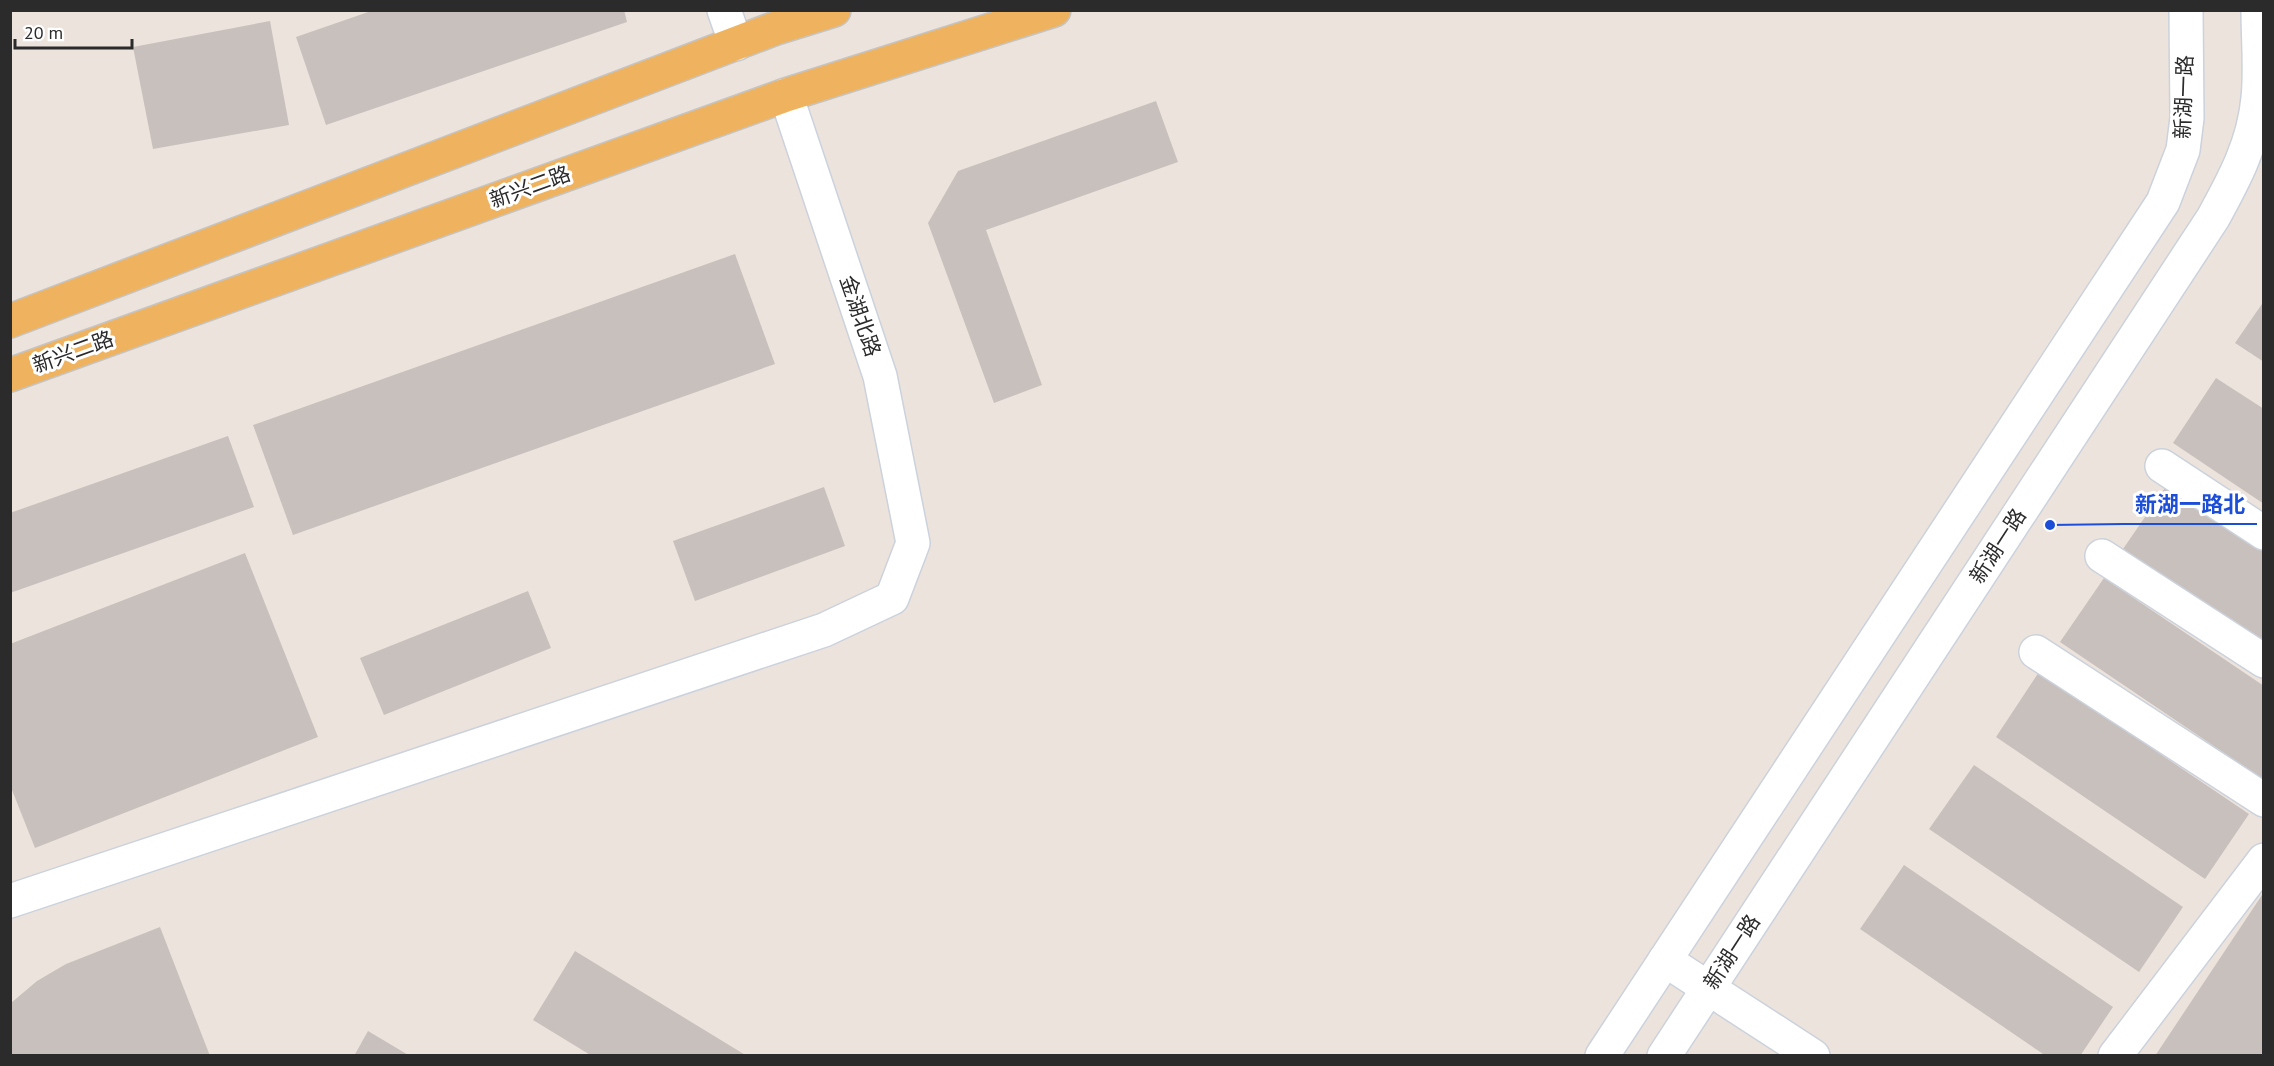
<svg xmlns="http://www.w3.org/2000/svg" width="2274" height="1066" viewBox="0 0 2274 1066" font-family="'PT Sans','Noto Sans SC',sans-serif">
<style>
.building{fill:#c8c0bd}
.lines{fill:none;stroke-linecap:round;stroke-linejoin:round}
.minor-casing{stroke:#cbd2dc;stroke-width:36}
.major-casing{stroke:#c4c4c4;stroke-width:36}
.minor{stroke:#fff;stroke-width:33}
.major{stroke:#efb360;stroke-width:33}
.labels{text-anchor:middle;stroke-width:6;stroke-linejoin:round;paint-order:stroke}
.street-label{font-size:21px;fill:#2b2b2b;stroke:#fff}
.leader{fill:none;stroke:#1d4ed8;stroke-width:2}
.callout-dot{fill:#1d4ed8;stroke:#fff;stroke-width:2}
.callout-label{font-size:22px;text-anchor:middle;font-weight:bold;fill:#1d4ed8;stroke:#fff;stroke-width:6;stroke-linejoin:round;paint-order:stroke}
</style>
<rect width="100%" height="100%" fill="#ede3dd"/>
<g class="building">
<path d="M374,10H624L627,22L326,125L296,37Z"/>
<path d="M270,21L289,125L153,149L133,47Z"/>
<path d="M1156,101L1178,162L986,230L1042,385L994,403L928,223L958,171Z"/>
<path d="M735,254L775,364L293,535L253,425Z"/>
<path d="M2264,301V362L2235,343Z"/>
<path d="M2216,378L2264,409V504L2173,443Z"/>
<path d="M228,436L254,507L10,593V513Z"/>
<path d="M2167,485L2264,551V645L2123,549Z"/>
<path d="M824,487L845,546L695,601L673,541Z"/>
<path d="M245,553L318,737L35,848L10,785V644Z"/>
<path d="M2104,578L2264,686V780L2060,642Z"/>
<path d="M528,591L551,648L384,715L360,658Z"/>
<path d="M2039,672L2249,814L2205,879L1996,737Z"/>
<path d="M1974,765L2183,907L2139,972L1929,829Z"/>
<path d="M1904,865L2113,1007L2080,1056H2046L1860,929Z"/>
<path d="M2264,892V1050L2260,1056H2155Z"/>
<path d="M160,927L210,1056H10L11,1003L37,981L66,964Z"/>
<path d="M575,951L747,1056H592L533,1020Z"/>
<path d="M368,1031L410,1056H354Z"/>
</g>
<g class="lines">
<g class="minor-casing">
<g id="minor">
<path d="M724,10L736,44"/>
<path d="M2162,466L2264,533"/>
<path d="M2102,556L2264,661"/>
<path d="M2036,652L2264,800"/>
<path d="M10,901L824,630L892,598L913,543L880,376L786,95"/>
<path d="M1665,960L1813,1056"/>
<path d="M1602,1056L2163,202L2183,150L2187,118L2186,10"/>
<path d="M1664,1056L2213,218C2234,180 2254,143 2258,98C2261,70 2258,39 2258,10"/>
<path d="M2115,1056L2264,860"/>
</g>
</g>
<g class="major-casing">
<g id="major">
<path d="M10,321L776,28L834,10"/>
<path d="M10,375L786,95L1054,10"/>
</g>
</g>
<use href="#minor" class="minor"/>
<use href="#major" class="major"/>
</g>
<g class="labels">
<g class="street-label">
<text transform="translate(2184 97) rotate(-88)" y="7">新湖一路</text>
<text transform="translate(530 187) rotate(-20)" y="7">新兴二路</text>
<text transform="translate(860 316) rotate(71)" y="7">金湖北路</text>
<text transform="translate(73 352) rotate(-20)" y="7">新兴二路</text>
<text transform="translate(1998 546) rotate(-57)" y="7">新湖一路</text>
<text transform="translate(1732 952) rotate(-57)" y="7">新湖一路</text>
</g>
</g>
<path class="leader" d="M2050 525L2123 524H2257"/>
<circle class="callout-dot" cx="2050" cy="525" r="6"/>
<g class="callout-label">
<text x="2190" y="512">新湖一路北</text>
</g>
<rect width="2274" height="1066" fill="none" stroke="#2b2b2b" stroke-width="24"/>
<path d="M15 39v9h117v-9" fill="none" stroke="#2b2b2b" stroke-width="3"/>
<text x="24" y="39" font-size="18" fill="#2b2b2b" stroke="#ffffff" stroke-width="4.5" paint-order="stroke">20 m</text>
</svg>
